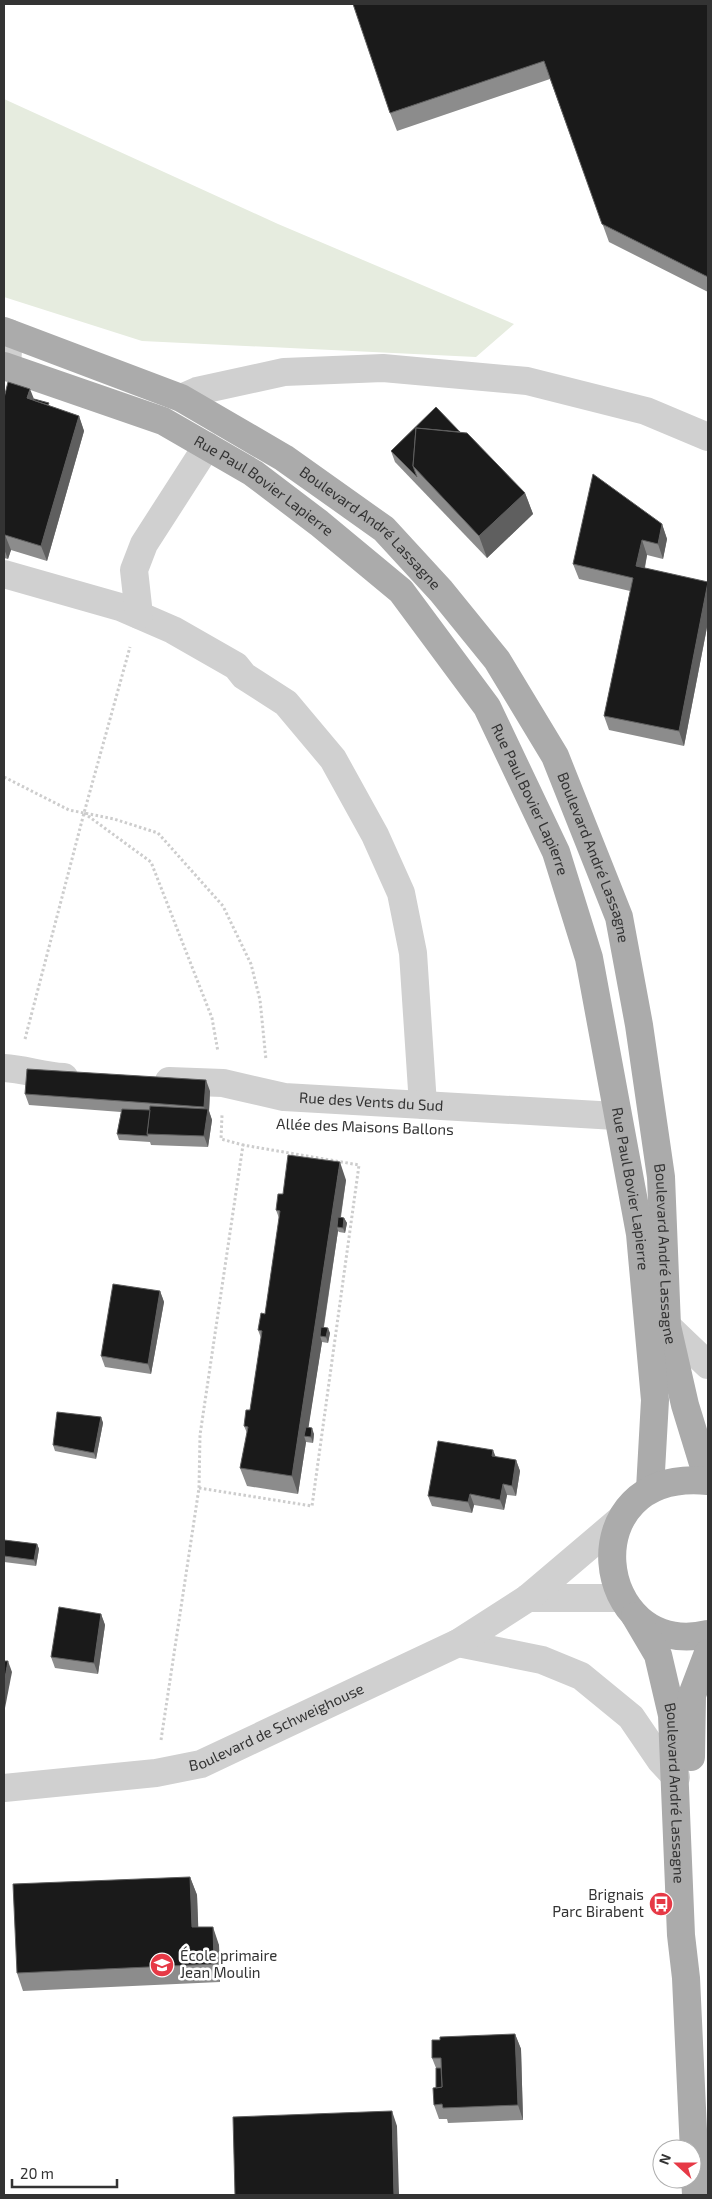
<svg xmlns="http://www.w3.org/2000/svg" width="712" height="2199" viewBox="0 0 712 2199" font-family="'Exo 2',sans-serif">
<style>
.green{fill:#e6ecdf}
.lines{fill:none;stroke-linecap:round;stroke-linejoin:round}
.path{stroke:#cdcdcd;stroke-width:3;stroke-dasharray:2.5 2.5;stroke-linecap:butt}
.minor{stroke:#d0d0d0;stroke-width:28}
.major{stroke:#ababab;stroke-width:28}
.wall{fill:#8c8c8c}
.shaded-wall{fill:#5f5f5f}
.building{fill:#1a1a1a;stroke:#5f5f5f}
.labels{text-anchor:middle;stroke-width:5;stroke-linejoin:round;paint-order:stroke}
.street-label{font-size:15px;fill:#333;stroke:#fff}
.poi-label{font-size:15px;fill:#333;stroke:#fff;text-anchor:end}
</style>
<rect width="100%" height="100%" fill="#fff"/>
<path class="green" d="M4,99L278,224L514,324L476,357L142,341L4,297Z"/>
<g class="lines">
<g class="path">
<path d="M4,777L69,810L114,819L158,833L223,906L251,964L260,1000L266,1060"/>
<path d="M84,813L151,862L212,1018L218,1052"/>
<path d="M25,1039L84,813L130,647"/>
<path d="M199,1488L312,1506L359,1165L243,1145"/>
<path d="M161,1740L199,1488L200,1435L243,1145L221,1139L222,1115"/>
</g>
<g class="minor">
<path d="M7,367L9,333"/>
<path d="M181,398L197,391L284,372L383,368L527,381L646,411L708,437"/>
<path d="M4,574L120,607L173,630L236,666L244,676L286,703L333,759L375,835L401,893L413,953L423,1105"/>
<path d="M139,615L134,570L144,544L207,446"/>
<path d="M4,1068C24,1069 43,1076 64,1077"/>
<path id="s1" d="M169,1081L223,1083L284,1097L616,1116"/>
<path d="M667,1326L708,1365"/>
<path d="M528,1598H621"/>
<path d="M458,1643L542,1660L581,1676L631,1717L661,1761L676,1777"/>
<path id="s2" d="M4,1788L156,1773L201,1764L458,1643L528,1598L621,1519"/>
</g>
<g class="major">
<path id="s3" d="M4,331L181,398L284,458L384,529L441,591L497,660L555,756L619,917L639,1025L661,1177L667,1326L685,1405L708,1480"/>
<path id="s4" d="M4,366L163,421L253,473L319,523L401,591L487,707L556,852L589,958L640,1234L655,1400L650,1489"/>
<path d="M708,1481C569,1467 592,1661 708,1634"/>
<path id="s5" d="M635,1616L658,1655L672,1715L681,1935L686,1978L696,2195"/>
<path d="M691,1757L692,1695L708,1653"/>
</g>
</g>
<g class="wall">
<path d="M708,4V292L609,242L550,79L397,131L390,113Z"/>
<path d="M4,398L34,399L50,406L79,416L84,431L47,561L11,550L8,559L4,558Z"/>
<path d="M460,432L525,493L533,514L487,558L395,462L391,451Z"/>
<path d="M662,524L667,539L663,559L647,555L645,568L708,583V622L684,746L609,730L604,716L630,591L579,579L573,564Z"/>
<path d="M210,1091L209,1111L212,1120L208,1147L151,1145L150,1142L119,1140L117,1134L121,1112L29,1105L25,1094Z"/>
<path d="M346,1180L341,1217L344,1218L347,1223L345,1233L339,1232L338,1231L324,1327L330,1333L328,1343L322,1342L308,1428L314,1434L313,1443L306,1442L298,1494L247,1486L240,1468L247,1433L244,1426L250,1410L261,1338L258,1330L265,1314L279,1218L276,1210L283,1194Z"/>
<path d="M160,1291L164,1302L151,1374L105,1367L101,1356Z"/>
<path d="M101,1417L103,1423L96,1459L55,1451L53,1445Z"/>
<path d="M496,1457L516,1460L520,1471L516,1496L507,1495L504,1510L474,1505L472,1513L432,1506L428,1496Z"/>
<path d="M4,1540L37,1544L39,1549L36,1566L4,1562Z"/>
<path d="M101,1614L105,1625L98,1674L55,1668L51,1657Z"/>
<path d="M190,1877L197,1895L198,1927L219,1945L220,1982L23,1991L17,1973Z"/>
<path d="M515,2034L521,2049L523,2120L448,2123L447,2119H439L434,2105L436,2088V2068L432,2058Z"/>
</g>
<g class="shaded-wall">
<path d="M30,389L36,404L27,398Z"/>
<path d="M79,416L84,431L47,561L41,546Z"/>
<path d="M525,493L533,514L487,558L479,536Z"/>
<path d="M662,524L667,539L663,559L658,544Z"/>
<path d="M5,535L11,550L8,559L4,549V539Z"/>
<path d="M642,540L647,555L642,581L636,566Z"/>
<path d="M708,582V622L684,746L679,731Z"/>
<path d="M206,1080L210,1091L209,1111L212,1120L208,1147L204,1136L207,1115L204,1107Z"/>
<path d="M340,1162L346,1180L339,1227H337L338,1231L322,1337L320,1336L322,1342L307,1437L304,1436L306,1442L298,1494L292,1476Z"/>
<path d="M344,1218L347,1223L345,1233L343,1228Z"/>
<path d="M160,1291L164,1302L151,1374L148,1364Z"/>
<path d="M328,1328L330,1333L328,1343L326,1337Z"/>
<path d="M101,1417L103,1423L96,1459L94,1453Z"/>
<path d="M312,1428L314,1434L313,1443L311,1437Z"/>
<path d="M493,1450L497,1460L492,1456Z"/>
<path d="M516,1460L520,1471L516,1496L512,1486Z"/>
<path d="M503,1484L507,1495L504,1510L500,1500Z"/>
<path d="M470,1494L474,1505L472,1513L468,1502Z"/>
<path d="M37,1544L39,1549L36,1566L34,1560Z"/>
<path d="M101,1614L105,1625L98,1674L94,1663Z"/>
<path d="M8,1661L12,1672L5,1708L4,1704V1684Z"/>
<path d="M190,1877L197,1895L199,1945L192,1927Z"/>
<path d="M213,1927L219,1945L220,1982L214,1964Z"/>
<path d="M515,2034L521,2049L523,2120L518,2105Z"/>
<path d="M392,2111L397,2126L399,2195H394Z"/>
</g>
<g class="building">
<path d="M353,4H708V277L602,224L544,61L390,113Z"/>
<path d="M8,382L30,389L27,398L79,416L41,546L5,535L4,539V398Z"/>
<path d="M34,399L49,403L48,405L33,400Z"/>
<path d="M436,407L460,432L416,428L413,466L417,477L391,451Z"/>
<path d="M416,428L467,433L525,493L479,536L413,466Z"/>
<path d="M593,474L662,524L658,544L642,540L636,566L708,582L679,731L604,716L633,578L573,564Z"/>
<path d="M27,1069L206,1080L204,1107L25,1094Z"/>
<path d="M150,1106L208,1109L204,1136L147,1134Z"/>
<path d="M122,1109L150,1110L147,1134L148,1136L117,1134Z"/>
<path d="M288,1155L340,1162L292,1476L240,1468L248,1427L244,1426L246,1410H250L262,1331L258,1330L261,1313L265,1314L280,1211L276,1210L278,1194H283Z"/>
<path d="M338,1217L344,1218L343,1228L337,1227Z"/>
<path d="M113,1284L160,1291L148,1364L101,1356Z"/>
<path d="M321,1327L328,1328L326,1337L320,1336Z"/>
<path d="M57,1412L101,1417L94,1453L53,1445Z"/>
<path d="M306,1427L312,1428L311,1437L304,1436Z"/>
<path d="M438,1441L493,1450L492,1456L516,1460L512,1486L503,1484L500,1500L470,1494L468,1502L428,1496Z"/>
<path d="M4,1540L37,1544L34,1560L4,1556Z"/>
<path d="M59,1607L101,1614L94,1663L51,1657Z"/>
<path d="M4,1661H8L4,1684Z"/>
<path d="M190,1877L192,1927H213L214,1964L17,1973L13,1884Z"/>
<path d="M515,2034L518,2105L443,2108L442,2104L434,2105L433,2088L442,2087L441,2058H432V2040H440V2037Z"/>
<path d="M436,2068H441L442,2087L436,2088Z"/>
<path d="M392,2111L394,2195H235L233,2117Z"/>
</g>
<defs>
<g id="bus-disc" transform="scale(1.25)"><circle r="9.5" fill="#e63946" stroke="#fff"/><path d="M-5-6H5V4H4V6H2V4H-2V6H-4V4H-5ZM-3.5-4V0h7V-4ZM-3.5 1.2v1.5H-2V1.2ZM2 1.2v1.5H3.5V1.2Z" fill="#fff"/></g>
<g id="school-disc" transform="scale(1.25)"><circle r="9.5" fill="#e63946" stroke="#fff"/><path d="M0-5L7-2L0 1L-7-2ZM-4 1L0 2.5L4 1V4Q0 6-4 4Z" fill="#fff"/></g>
</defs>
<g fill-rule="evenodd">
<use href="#bus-disc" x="661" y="1904"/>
<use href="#school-disc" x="162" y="1965"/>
</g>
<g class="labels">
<g class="street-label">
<text dy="5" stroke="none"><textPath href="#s4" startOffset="288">Rue Paul Bovier Lapierre</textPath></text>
<text dy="5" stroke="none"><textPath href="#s3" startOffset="420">Boulevard André Lassagne</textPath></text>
<text dy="5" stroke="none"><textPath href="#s4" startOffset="708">Rue Paul Bovier Lapierre</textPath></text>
<text dy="5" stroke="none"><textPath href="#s3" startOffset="825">Boulevard André Lassagne</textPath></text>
<text dy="5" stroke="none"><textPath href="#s1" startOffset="204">Rue des Vents du Sud</textPath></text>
<text transform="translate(365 1127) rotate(2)" y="5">Allée des Maisons Ballons</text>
<text dy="5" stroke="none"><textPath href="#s4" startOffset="1112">Rue Paul Bovier Lapierre</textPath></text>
<text dy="5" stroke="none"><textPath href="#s3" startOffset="1230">Boulevard André Lassagne</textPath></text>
<text dy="5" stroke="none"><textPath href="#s2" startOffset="282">Boulevard de Schweighouse</textPath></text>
<text dy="5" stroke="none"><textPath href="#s5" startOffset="185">Boulevard André Lassagne</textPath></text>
</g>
<g class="poi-label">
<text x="644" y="1900">Brignais<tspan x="644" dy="17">Parc Birabent</tspan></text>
<text x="180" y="1961" text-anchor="start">École primaire<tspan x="180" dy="17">Jean Moulin</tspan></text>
</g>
</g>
<rect width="712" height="2199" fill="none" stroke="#333333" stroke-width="10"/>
<g transform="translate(677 2164) rotate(291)"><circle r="24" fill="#ffffff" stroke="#adadad"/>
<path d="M0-4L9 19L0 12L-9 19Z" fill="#e63946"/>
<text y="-8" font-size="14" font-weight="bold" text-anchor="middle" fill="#333333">N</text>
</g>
<path d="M12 2179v8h105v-8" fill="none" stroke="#333333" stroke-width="2.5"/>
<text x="20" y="2179" font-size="15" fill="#333333" stroke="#ffffff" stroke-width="4" paint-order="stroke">20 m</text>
</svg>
